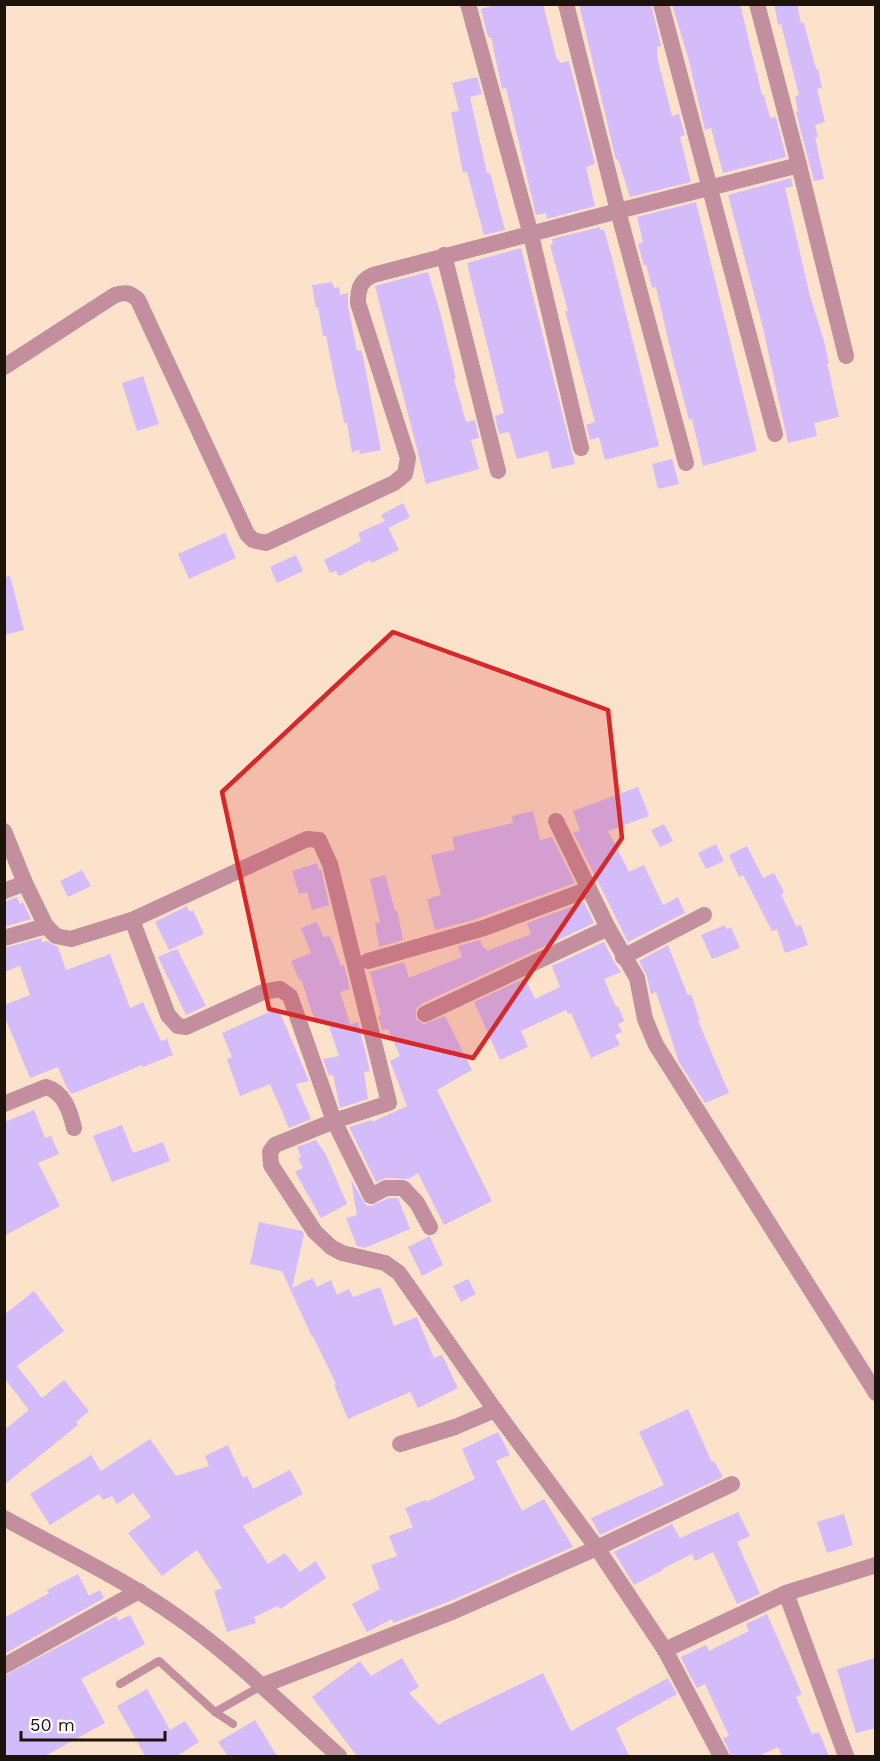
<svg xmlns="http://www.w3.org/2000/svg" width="880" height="1761" viewBox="0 0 880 1761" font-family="'Work Sans',sans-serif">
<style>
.building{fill:#d4bcfb}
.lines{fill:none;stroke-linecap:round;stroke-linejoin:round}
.service{stroke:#c38e9d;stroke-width:8}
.minor{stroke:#c38e9d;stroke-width:16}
.tertiary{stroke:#c38e9d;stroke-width:16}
.marked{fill:#d62828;fill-opacity:0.2;stroke:#d62828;stroke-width:4.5;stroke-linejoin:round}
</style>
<rect width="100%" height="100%" fill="#fce1cb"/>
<g class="building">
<path d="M500,4H543L557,60H559L560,63L569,61L595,164L586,167L595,206L547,219L546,213L536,215L506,88L502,89L491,37H488L481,9Z"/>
<path d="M579,4H651L661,46L657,47L658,61L672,116L679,114L685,135L680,137L691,182L630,197L618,159L616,160Z"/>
<path d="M672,4H740L762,95H764L770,118L776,117L786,157L723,173L711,128L705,130L689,61Z"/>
<path d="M774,4H797L801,23H804L816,69H818L822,88L817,89L825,122L815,125L818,137H815L824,179L814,181L796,112L798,111L795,96L799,95L781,24L778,25Z"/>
<path d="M477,77L482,94L470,97L487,173H490L505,230L484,235L467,172L463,173L451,112L459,111L452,83Z"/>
<path d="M791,178L793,186L785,188L810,296L824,341L829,363H827L839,417L814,423L817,436L788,443L763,328L728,195Z"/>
<path d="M696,202L757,451L703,466L692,419L689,420L671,352L656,287L652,288L646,265H644L641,255L638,244L643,242L637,217Z"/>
<path d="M600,227L601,230H604L610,250L659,446L605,460L599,437L590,440L586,425L595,422L565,311H568L550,245L553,244L552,239Z"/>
<path d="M521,248L575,464L552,469L548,451L517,459L509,432L499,434L495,416L504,413L467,263Z"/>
<path d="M428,272L440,312L456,379H454L466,422L475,420L479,438L471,440L479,469L426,484L375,286Z"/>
<path d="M332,282L334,288L339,287L340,295L348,293V306L357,351L361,350L363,357L381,450L360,454L359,450L352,452L347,423H344L339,395H338L326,336H323L318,307L316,308L312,285Z"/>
<path d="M143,376L159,424L137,431L122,383Z"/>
<path d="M672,459L679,484L658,489L652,464Z"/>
<path d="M403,503L410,517L389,528L381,515Z"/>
<path d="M385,521L399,550L371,563L370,560L339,576L336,571L330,573L324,560L361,541L358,533Z"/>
<path d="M225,533L236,558L189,579L178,554Z"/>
<path d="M296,555L303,571L277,583L270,567Z"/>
<path d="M10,576L24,630L4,635V577Z"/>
<path d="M638,787L649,816L608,831L629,872L644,865L663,905L678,897L685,913L628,942L573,832L580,831L573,811Z"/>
<path d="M533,811L540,840L552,837L575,883L473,920L435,930L427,899L441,895L431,855L455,850L452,837L513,823L512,816Z"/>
<path d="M664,824L673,841L660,847L651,830Z"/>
<path d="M716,844L724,861L706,869L698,853Z"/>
<path d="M747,846L763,878L774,873L784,892L781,894L796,926L801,925L808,945L785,953L777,929L772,931L743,875L739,877L729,855Z"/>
<path d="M317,863L319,870L321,869L329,905L312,910L307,892L299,894L292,871Z"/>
<path d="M82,870L91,886L68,897L60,881Z"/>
<path d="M385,875L395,911L397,910L403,940L379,947L375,923L380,922L370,879Z"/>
<path d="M17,897L20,904L23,902L31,919L4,927V902Z"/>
<path d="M584,902L594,923L421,1004L416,1009V1019L424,1024L445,1016L472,1070L437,1090L492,1201L444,1225L418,1173L408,1179L386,1178L376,1182L349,1127L372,1120V1122L407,1106L390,1061L400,1056L388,1029L382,1031L378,1016L381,1015L370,972L404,962L409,978L462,957L458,946L480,940L484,949L486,948L487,951L531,934L527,923Z"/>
<path d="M187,906L190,912L193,910L204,934L169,950L155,922Z"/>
<path d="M317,922L323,937L330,936L341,966L344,965L350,989L340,992L350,1024L358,1022L370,1071L364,1072L368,1099L340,1108L333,1075L329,1076L323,1059L339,1056L327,1020L316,1024L301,979L299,980L291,961L311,953L301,928Z"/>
<path d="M725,925L726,929L731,927L740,948L712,959L701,935Z"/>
<path d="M41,938L42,943L46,941L58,947L66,970L110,954L130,1008L143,1002L161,1041L167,1039L173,1055L143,1067L142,1065L72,1094L67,1088L58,1067L30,1078L4,1015V1005L30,995L20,966L4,972V948Z"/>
<path d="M604,942L614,962L621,972L604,979L616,1007L618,1006L624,1021L618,1024L622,1032L615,1035L620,1045L591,1058L571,1013L568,1014L566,1010L521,1031L528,1047L500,1060L474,1002L525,978L535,999L560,987L552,966Z"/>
<path d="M668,945L688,996L691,994L700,1021H698L729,1093L705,1103L679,1062L656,992L651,994L647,976L639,961Z"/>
<path d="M177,949L206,1006L186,1015L158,957Z"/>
<path d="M278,1008L309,1081L296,1084L311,1119L289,1128L270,1084L240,1096L227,1059L232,1057L222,1033Z"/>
<path d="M34,1110L45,1138L51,1136L59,1154L38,1163L60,1206L4,1236V1122Z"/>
<path d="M122,1125L133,1153L163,1142L170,1161L112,1182L93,1136Z"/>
<path d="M316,1140L326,1155L347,1204L321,1218L295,1172L303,1168L298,1158L301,1157L297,1147Z"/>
<path d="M351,1180L366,1205L371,1206L389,1198H398L410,1229L365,1248L357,1246L346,1218L357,1215Z"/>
<path d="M259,1222L302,1231L304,1234L292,1288L313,1278L317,1287L331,1280L337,1295L349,1289L353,1297L380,1287L394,1326L417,1317L434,1358L442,1355L458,1388L418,1408L410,1392L348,1419L334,1385L336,1384L313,1336L312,1337L282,1271L250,1264Z"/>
<path d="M428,1237H430L443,1265L422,1276L408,1247Z"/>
<path d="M468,1279L476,1294L461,1302L453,1286Z"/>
<path d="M34,1291L64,1331L17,1366L42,1398L64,1380L89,1411L76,1422L78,1425L4,1485V1430L29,1410L4,1378V1315Z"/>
<path d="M688,1409L712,1462L714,1461L723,1477L600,1535L591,1518L664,1485L639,1432Z"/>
<path d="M498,1432L510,1455L496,1461L522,1511L544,1499L573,1547L448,1602L393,1623L392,1619L367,1632L352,1604L380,1589L371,1565L397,1556L389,1536L413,1527L405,1508L425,1500L426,1502L475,1479L462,1449Z"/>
<path d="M150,1439L176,1476L209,1466L205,1456L228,1445L243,1478L247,1476L253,1489L290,1470L303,1494L243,1526L268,1564L285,1553L300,1572L316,1561L326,1578L280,1609L278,1606L254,1617L256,1623L227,1632L214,1591L222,1588L197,1550L162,1576L128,1533L151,1517L133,1493L117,1504L112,1496L103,1500L99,1494L50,1525L30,1494L91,1455L101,1471Z"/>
<path d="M738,1512L750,1536L737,1542L760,1594L737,1604L713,1552L695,1561L692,1554L662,1569L663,1570L634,1585L614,1552L672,1524L680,1538Z"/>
<path d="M844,1514L853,1545L827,1553L817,1522Z"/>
<path d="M78,1574L89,1596L100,1590L104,1598L4,1654V1618L49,1593L47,1590Z"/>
<path d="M767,1614L802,1694L796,1697L812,1734L819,1732L829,1756H782L778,1747L759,1756H731L723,1738L729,1736L705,1684L697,1688L686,1668L681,1657L706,1645L709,1651L749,1631L746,1624Z"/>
<path d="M130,1615L145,1644L81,1679L105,1723L45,1756H4V1676L116,1616L118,1621Z"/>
<path d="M402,1658L419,1687L409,1693L439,1725L444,1721L543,1673L571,1731L668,1678L677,1694L616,1728L629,1756H357L312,1697L360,1661L371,1676Z"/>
<path d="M876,1658V1728L856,1733L837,1669Z"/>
<path d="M147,1689L170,1730L185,1721L199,1742L177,1756H145L117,1706Z"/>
<path d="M255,1720L277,1756H228L218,1742Z"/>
</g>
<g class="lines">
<g class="service">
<path d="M120,1684L159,1661L215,1712L233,1724"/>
<path d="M215,1712L261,1686"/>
</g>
<g class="minor">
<path d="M468,4L531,235L581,448"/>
<path d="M566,4L618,211L799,165"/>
<path d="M661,4L775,434"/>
<path d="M757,4L799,165L846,356"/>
<path d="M444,255L498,471"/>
<path d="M4,367L115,295C125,292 130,292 138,300L247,534L253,540L266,543L394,483L405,474L408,458L358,303C358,289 360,281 373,275L618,211L686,463"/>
<path d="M556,821L608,928L637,978L645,1019L656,1045L876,1393"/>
<path d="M4,831L25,883L46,926L56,936L71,939L132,920L307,839L319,840L330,864L389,1103L334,1121L371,1196L386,1188H403L417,1203L430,1227"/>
<path d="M4,891L25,883"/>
<path d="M132,920L168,1015L178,1026L186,1027L263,992L280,989L290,996L334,1121L275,1145L270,1152L271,1165L315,1232L331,1247L342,1253L385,1263L399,1273L495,1410L597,1548L665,1650L721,1756"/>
<path d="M4,938L46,926"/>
<path d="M623,957L704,915"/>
<path d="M368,961L484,928L589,889"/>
<path d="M425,1014L608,928"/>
<path d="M4,1104L46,1087C64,1092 70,1111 74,1128"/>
<path d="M400,1444L455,1427L495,1410"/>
<path d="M665,1650L786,1593"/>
<path d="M4,1666L139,1591"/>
<path d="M261,1686L452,1612L597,1548L732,1484"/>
<path d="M846,1756L786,1593L876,1565"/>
</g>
<path class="tertiary" d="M4,1518C62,1550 122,1578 176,1616C235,1657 286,1709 339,1756"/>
</g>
<path class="marked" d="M393,632L608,710L622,838L473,1058L269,1009L222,792Z"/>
<rect width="880" height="1761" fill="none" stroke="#1c130b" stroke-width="12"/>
<path d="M21 1731v9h144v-9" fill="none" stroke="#1c130b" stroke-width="3"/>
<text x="30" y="1731" font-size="18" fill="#1c130b" stroke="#ffffff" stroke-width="4.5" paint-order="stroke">50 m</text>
</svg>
